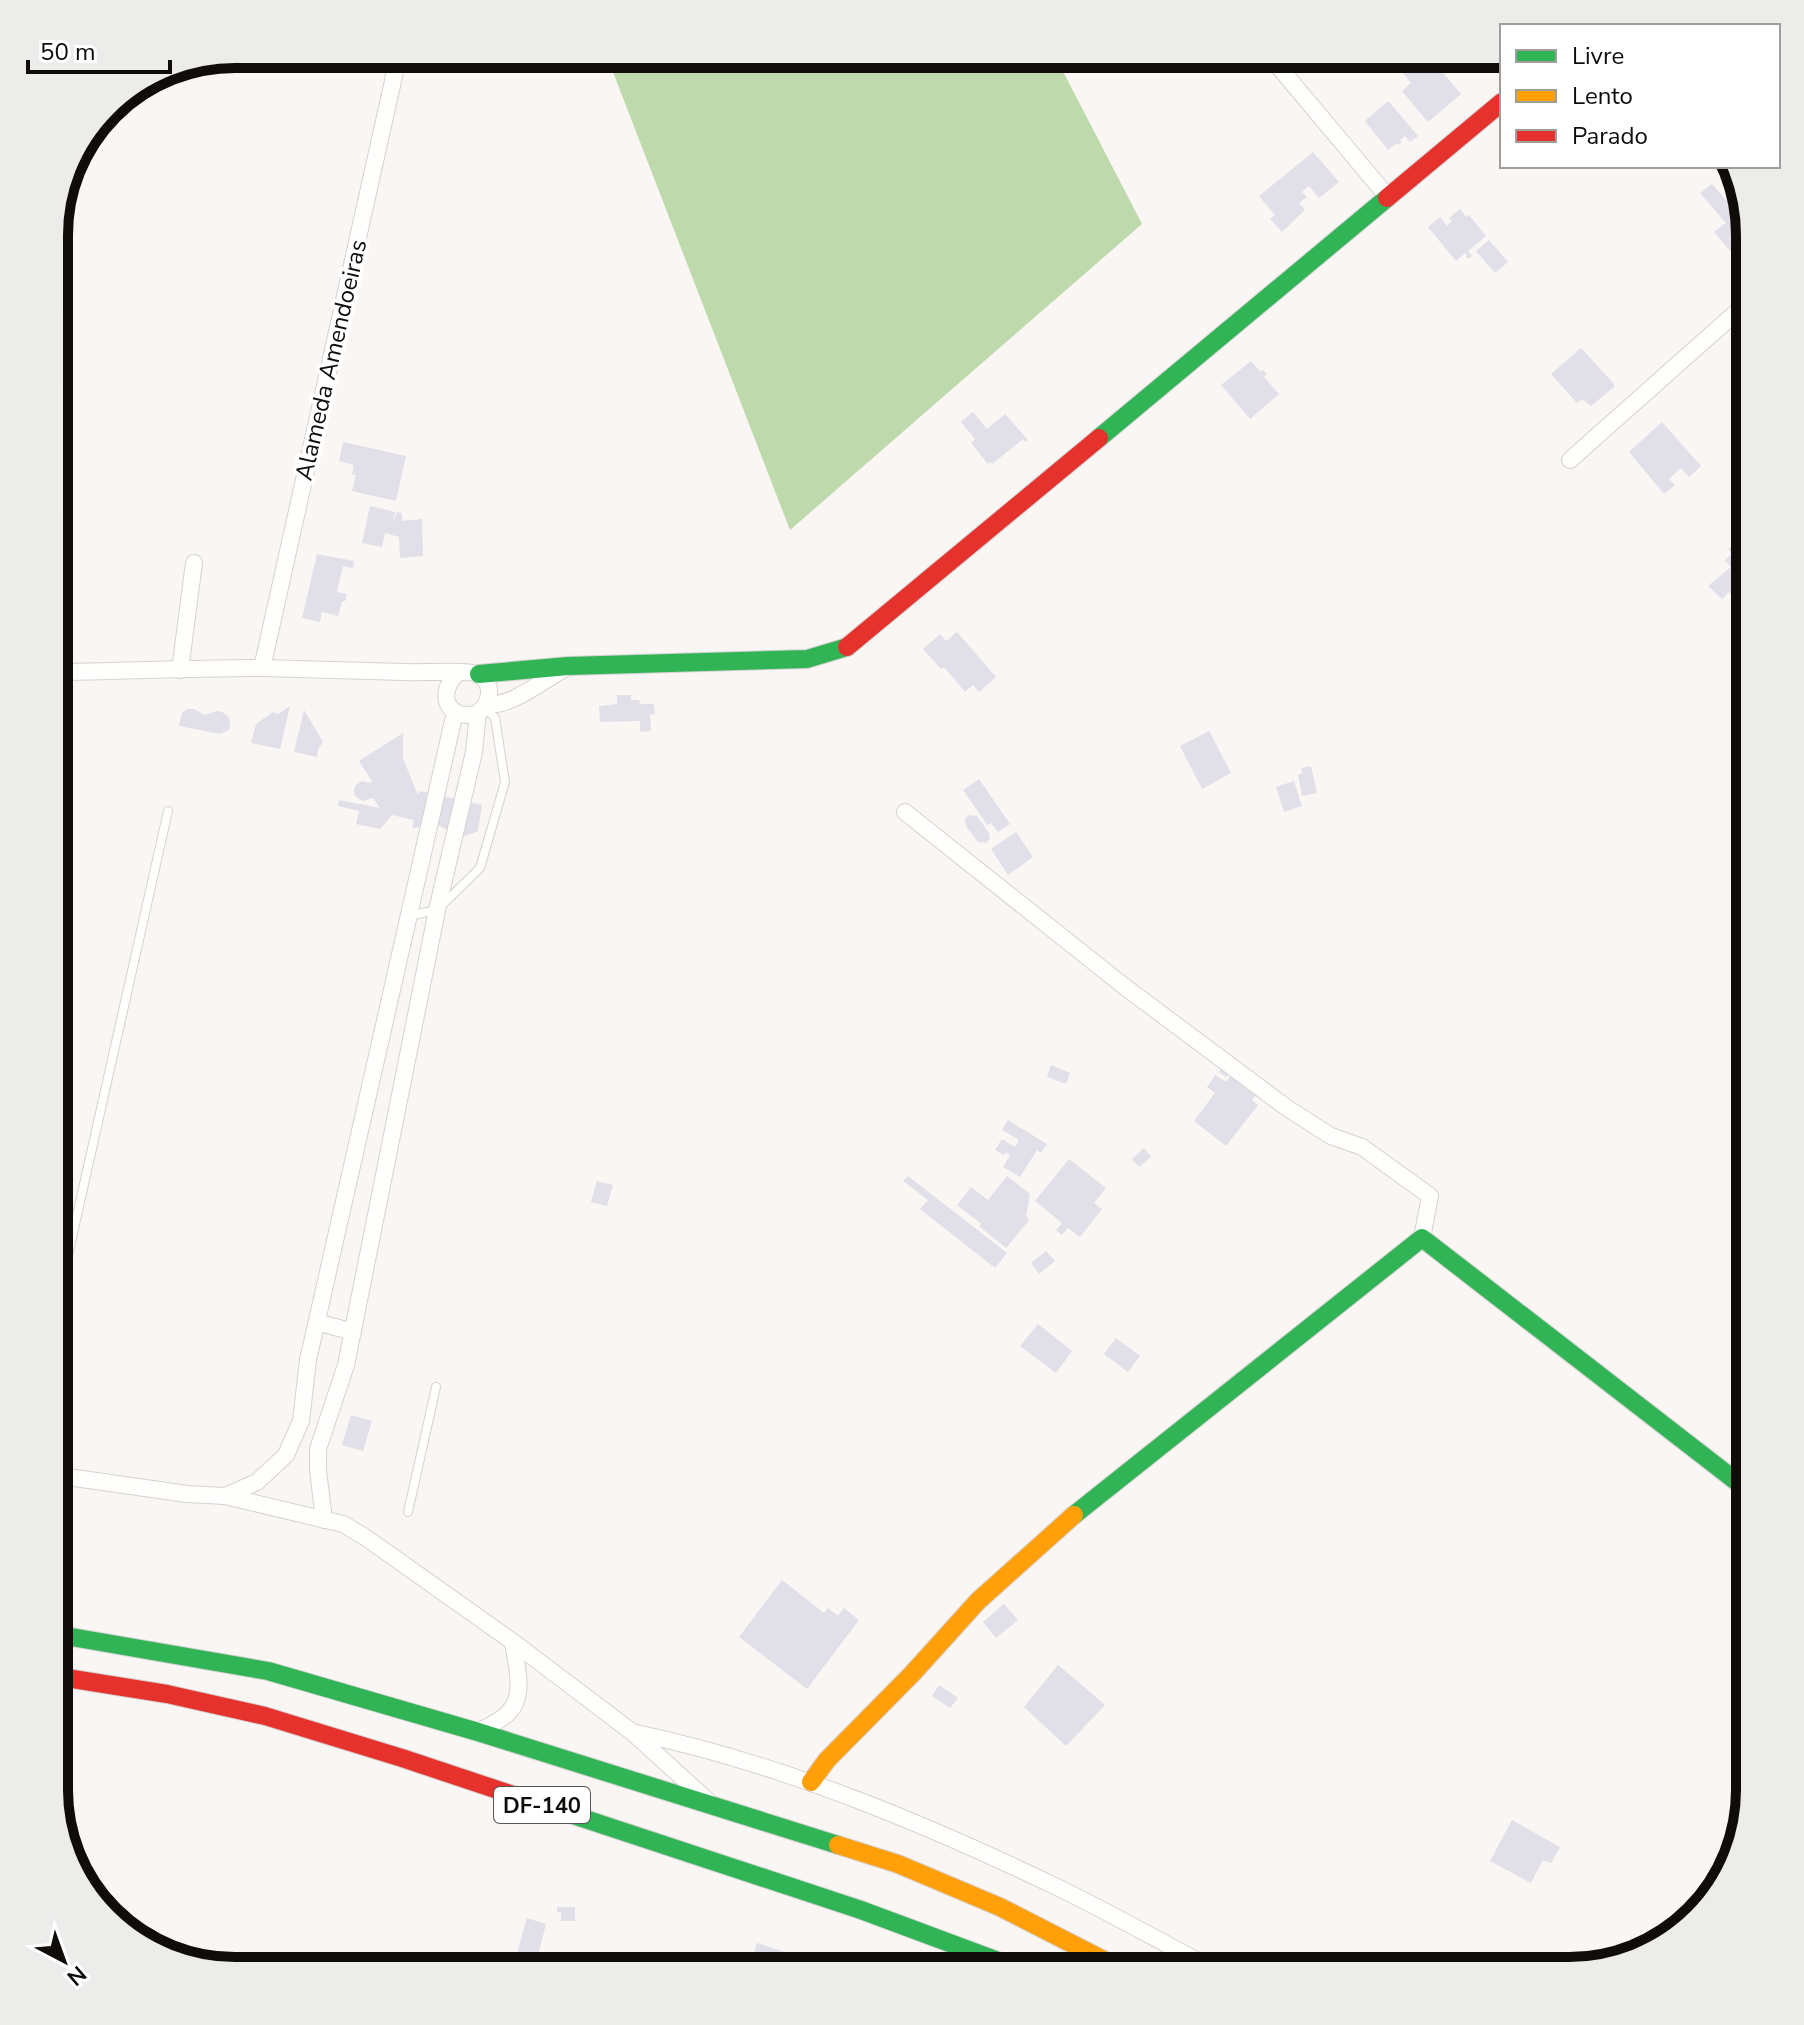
<svg xmlns="http://www.w3.org/2000/svg" width="1804" height="2025" viewBox="0 0 1804 2025" font-family="'Nunito Sans',sans-serif">
<style>
.forest{fill:#bed9ac}
.building{fill:#e1dfe8}
.lines{fill:none;stroke-linecap:round;stroke-linejoin:round}
.lane-casing{stroke:#d6d2d1;stroke-width:10}
.street-casing{stroke:#d6d2d1;stroke-width:18}
.fast-casing{stroke:#d6d2d1;stroke-width:20}
.slow-casing{stroke:#d6d2d1;stroke-width:20}
.jam-casing{stroke:#d6d2d1;stroke-width:20}
.lane{stroke:#fefefd;stroke-width:8}
.street{stroke:#fefefd;stroke-width:16}
.fast{stroke:#30b455;stroke-width:18}
.slow{stroke:#ff9f0a;stroke-width:18}
.jam{stroke:#e5322d;stroke-width:18}
.labels{text-anchor:middle;stroke-width:8;stroke-linejoin:round;paint-order:stroke}
.shield{fill:#fff;stroke:#575554;stroke-width:2}
.shield-label{font-size:22px;font-weight:bold;fill:#0f0c0a}
.street-label{font-size:24px;fill:#0f0c0a;stroke:#fff}
.rim{fill:none;stroke:#0f0c0a;stroke-width:10}
</style>
<rect width="100%" height="100%" fill="#faf6f4"/>
<path class="forest" d="M606,54H1054L1142,224L790,530Z"/>
<g class="building">
<path d="M1405,54H1427L1461,94L1428,122L1402,91L1411,83L1399,68L1409,59Z"/>
<path d="M1466,54H1497L1502,60L1489,72L1478,58L1473,62Z"/>
<path d="M1388,101L1418,136L1410,142L1405,136L1400,140L1402,142L1398,145L1397,143L1388,150L1365,121Z"/>
<path d="M1313,152L1339,182L1319,198L1309,186L1302,192L1307,197L1299,203L1305,210L1282,232L1270,219L1275,215L1259,196Z"/>
<path d="M1712,184L1747,224L1750,234V274L1714,232L1726,223L1700,193Z"/>
<path d="M1460,209L1466,217L1469,215L1486,236L1468,251L1472,256L1468,259L1465,253L1456,261L1428,227L1440,217L1447,226L1452,221L1449,218Z"/>
<path d="M1489,240L1508,262L1495,273L1476,251Z"/>
<path d="M1581,348L1614,384V387L1591,406L1582,399L1577,403L1551,374Z"/>
<path d="M1251,361L1261,372L1263,370L1267,374L1264,377L1279,394L1250,419L1221,385Z"/>
<path d="M973,412L987,429L1005,414L1028,440L1025,442L1023,439L992,464L990,462L988,464L971,443L975,439L961,422Z"/>
<path d="M1662,422L1701,466L1689,477L1681,468L1669,479L1675,485L1664,494L1629,452Z"/>
<path d="M343,442L406,456L396,501L352,491L356,475H352L354,465L339,461Z"/>
<path d="M370,506L395,512L393,522L397,512L402,513V521L422,519L423,556L400,558L399,537L385,533L382,547L362,543Z"/>
<path d="M1739,540L1750,554V582L1733,597L1729,592L1722,599L1708,586L1731,567L1725,560L1732,554L1728,549Z"/>
<path d="M317,554L354,561L353,568L343,566L337,592L347,594L345,601H342L338,616L322,612L320,622L302,618Z"/>
<path d="M957,632L996,677L979,692L973,685L965,692L944,667L941,669L923,649L940,634L946,641Z"/>
<path d="M617,695H631V700H639L640,704H654L655,714L650,715L651,731L640,732V721L600,722L599,706L617,704Z"/>
<path d="M290,706L280,749L251,743L256,724L273,712L278,714Z"/>
<path d="M187,709H194L205,715L217,711L222,712L228,716L230,721L229,730L220,734L179,726L182,713Z"/>
<path d="M304,710L323,742L318,749L317,757L294,752Z"/>
<path d="M1209,731L1231,773L1202,789L1180,746Z"/>
<path d="M403,733V758L416,791L419,794L420,791L482,805L478,831L461,838L438,825L412,828L414,820L392,815L380,829L356,824L359,811L338,806L339,800L380,808L373,798L363,801L355,796L354,790L356,785L362,781L370,783L372,781L359,761Z"/>
<path d="M1311,766L1317,793L1302,796L1298,774H1302L1301,768Z"/>
<path d="M979,779L1010,824L998,832L991,823L988,825L986,823L963,790Z"/>
<path d="M1294,781L1302,806L1284,812L1276,787Z"/>
<path d="M969,815L977,816L989,833L990,839L986,843L978,842L966,826L965,819Z"/>
<path d="M1016,832L1033,857L1008,875L991,849Z"/>
<path d="M1225,1064L1257,1094L1252,1100L1258,1105L1226,1146L1194,1121L1215,1093L1207,1087L1214,1077L1215,1075L1226,1082L1231,1075L1229,1073L1226,1077L1219,1072Z"/>
<path d="M1051,1065L1070,1073L1066,1084L1047,1077Z"/>
<path d="M1008,1120L1047,1144L1041,1153L1037,1150L1020,1177L1003,1167L1010,1155L1006,1152L1004,1155L995,1150L1002,1139L1015,1147L1019,1140L1002,1130Z"/>
<path d="M1144,1148L1151,1157L1139,1167L1132,1159Z"/>
<path d="M1069,1159L1106,1188L1094,1203L1102,1209L1080,1237L1068,1228L1062,1235L1056,1230L1062,1223L1035,1201Z"/>
<path d="M908,1176L1007,1253L995,1268L920,1209L928,1200L903,1181Z"/>
<path d="M1007,1176L1030,1194L1026,1216L1029,1220L1006,1248L979,1226L981,1224L979,1222L957,1205L971,1187L988,1200Z"/>
<path d="M597,1181L613,1185L607,1206L591,1202Z"/>
<path d="M1046,1251L1055,1261L1039,1274L1031,1263Z"/>
<path d="M1038,1324L1072,1351L1056,1373L1020,1346Z"/>
<path d="M1116,1338L1140,1356L1128,1372L1104,1354Z"/>
<path d="M351,1415L372,1421L363,1451L342,1445Z"/>
<path d="M782,1580L824,1613L828,1608L838,1616L844,1608L859,1620L807,1689L739,1637Z"/>
<path d="M1004,1604L1018,1620L996,1638L983,1622Z"/>
<path d="M1058,1665L1105,1705L1066,1746L1024,1707Z"/>
<path d="M939,1685L958,1698L950,1708L932,1696Z"/>
<path d="M1512,1820L1560,1847L1551,1863L1543,1860L1531,1883L1490,1861Z"/>
<path d="M557,1907H575V1921H561V1912H557Z"/>
<path d="M527,1918L546,1924L534,1971H512Z"/>
<path d="M757,1943L785,1952L779,1971H755L749,1969Z"/>
</g>
<g class="lines">
<g class="lane-casing">
<g id="lane">
<path d="M408,916L437,910L480,868L505,782L495,718L485,708"/>
<path d="M62,1282L168,811"/>
<path d="M408,1512L436,1387"/>
</g>
</g>
<g class="street-casing">
<g id="street">
<path d="M1268,54L1387,196"/>
<path d="M1570,460L1750,300"/>
<path d="M262,668L399,54"/>
<path d="M180,670L194,563"/>
<path d="M54,672C124,671 193,668 263,668C310,669 357,671 404,672C416,673 470,670 477,674C495,682 491,703 478,713C448,723 435,693 458,673"/>
<path d="M487,704C509,708 544,680 564,669"/>
<path d="M905,812L1125,987L1287,1108L1331,1136L1362,1147L1430,1196L1422,1238"/>
<path d="M317,1322L353,1332"/>
<path d="M54,1475L187,1494L225,1496L343,1524L365,1537L513,1642L632,1732L709,1802"/>
<path d="M225,1496L257,1482L286,1455L301,1421L308,1360L455,712"/>
<path d="M324,1520L318,1470V1449L346,1365L437,910L474,752L478,713"/>
<path d="M478,1732C487,1727 498,1722 506,1715C527,1697 516,1666 513,1642"/>
<path d="M636,1733C783,1764 926,1824 1061,1889C1114,1915 1165,1944 1217,1971"/>
</g>
</g>
<g class="fast-casing">
<g id="fast">
<path d="M1099,438L1387,198"/>
<path d="M479,674L568,666L807,659L847,647"/>
<path d="M1074,1515L1422,1238L1750,1492"/>
<path d="M54,1634L268,1671L478,1732L838,1845"/>
<path d="M570,1814L861,1910L998,1961L1020,1971"/>
</g>
</g>
<g class="slow-casing">
<g id="slow">
<path d="M811,1782L827,1760L912,1674L978,1601L1074,1515"/>
<path d="M838,1845L898,1864L1000,1907L1125,1971"/>
</g>
</g>
<g class="jam-casing">
<g id="jam">
<path d="M1387,198L1502,102"/>
<path d="M847,647L1099,438"/>
<path d="M54,1676L167,1694L265,1716L402,1758L570,1814"/>
</g>
</g>
<use href="#lane" class="lane"/>
<use href="#street" class="street"/>
<use href="#fast" class="fast"/>
<use href="#slow" class="slow"/>
<use href="#jam" class="jam"/>
</g>
<g class="labels">
<rect class="shield" x="494" y="1787" width="96" height="36" rx="6"/>
<g class="shield-label">
<text x="542" y="1813">DF-140</text>
</g>
<g class="street-label">
<text transform="translate(331 360) rotate(-77)" y="8">Alameda Amendoeiras</text>
</g>
</g>
<path d="M0 0H1804V2025H0ZM235 68H1569A167 167 0 0 1 1736 235V1790A167 167 0 0 1 1569 1957H235A167 167 0 0 1 68 1790V235A167 167 0 0 1 235 68Z" fill="#ececeb" fill-rule="evenodd"/>
<path class="rim" d="M235 68H1569A167 167 0 0 1 1736 235V1790A167 167 0 0 1 1569 1957H235A167 167 0 0 1 68 1790V235A167 167 0 0 1 235 68Z"/>
<rect x="1500" y="24" width="280" height="144" fill="#ffffff" stroke="#9f9e9d" stroke-width="2"/>
<rect x="1516" y="50" width="40" height="12" fill="#30b455" stroke="#9f9e9d" stroke-width="2"/>
<text x="1572" y="64" font-size="24" fill="#0f0c0a">Livre</text>
<rect x="1516" y="90" width="40" height="12" fill="#ff9f0a" stroke="#9f9e9d" stroke-width="2"/>
<text x="1572" y="104" font-size="24" fill="#0f0c0a">Lento</text>
<rect x="1516" y="130" width="40" height="12" fill="#e5322d" stroke="#9f9e9d" stroke-width="2"/>
<text x="1572" y="144" font-size="24" fill="#0f0c0a">Parado</text>
<g transform="translate(64 1961) rotate(139)" stroke="#ffffff" stroke-width="6" paint-order="stroke">
<path d="M0-6L14 30L0 20L-14 30Z" fill="#0f0c0a"/>
<text y="-12" font-size="22" font-weight="bold" text-anchor="middle" fill="#0f0c0a">N</text>
</g>
<path d="M28 60v12h142v-12" fill="none" stroke="#0f0c0a" stroke-width="4"/>
<text x="40" y="60" font-size="24" fill="#0f0c0a" stroke="#ffffff" stroke-width="6" paint-order="stroke">50 m</text>
</svg>
